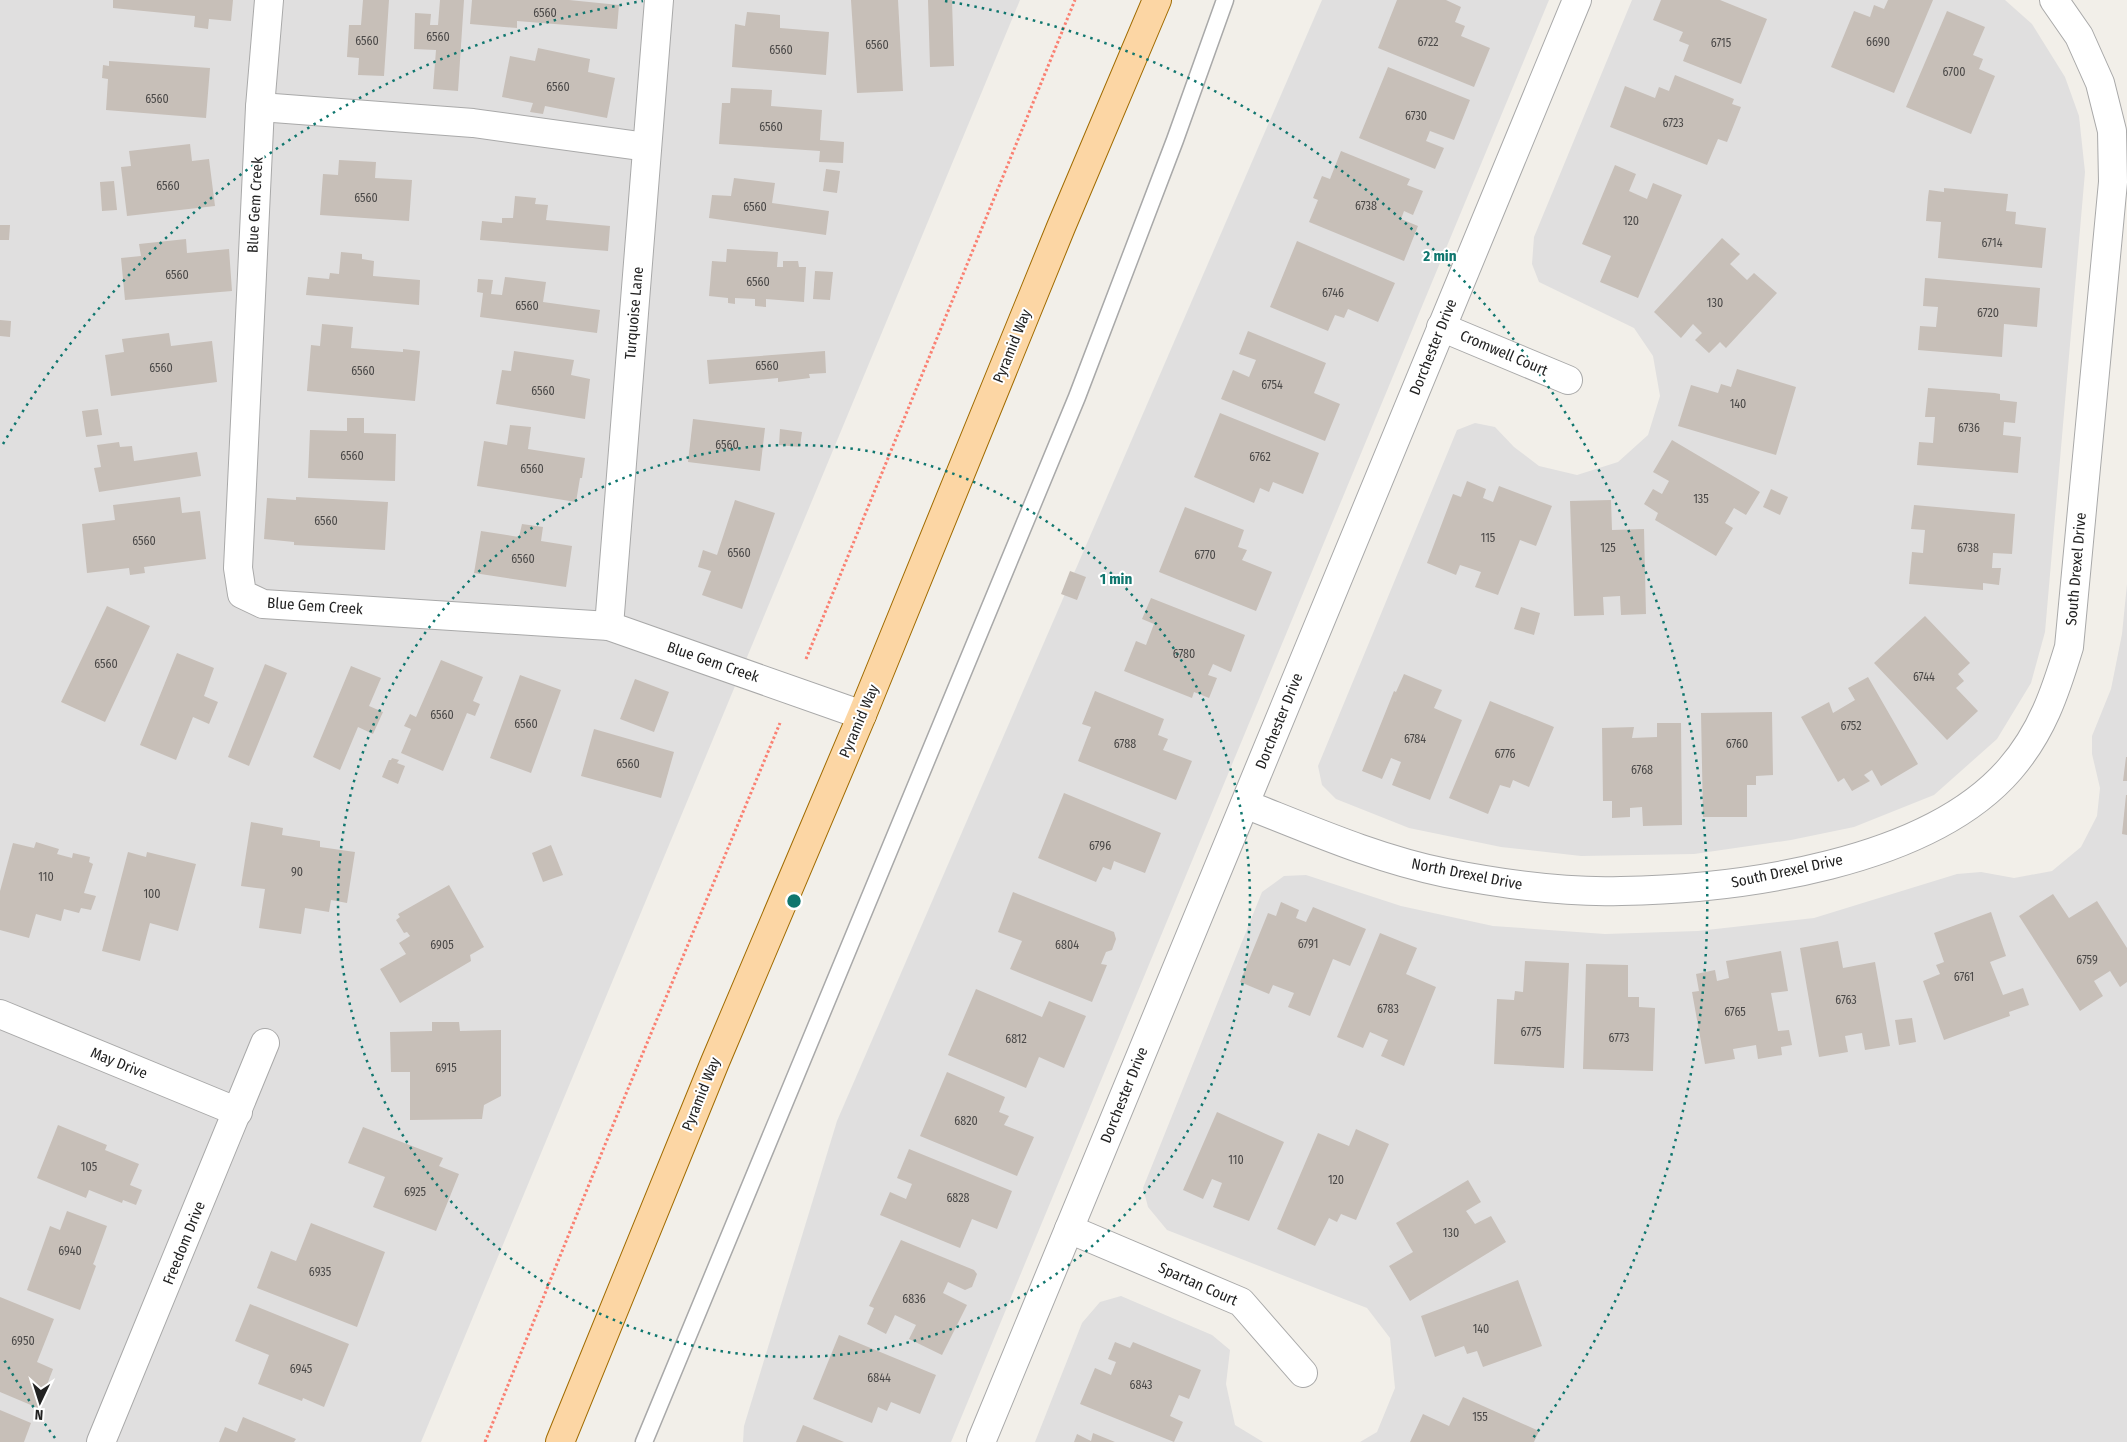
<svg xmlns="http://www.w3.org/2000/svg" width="2127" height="1442" viewBox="0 0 2127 1442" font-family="'Fira Sans Condensed',sans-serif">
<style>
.residential{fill:#e0dfdf}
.building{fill:#c7bfb8}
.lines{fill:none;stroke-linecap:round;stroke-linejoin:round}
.service-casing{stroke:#a9a9a9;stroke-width:19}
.minor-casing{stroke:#a9a9a9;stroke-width:30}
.primary-casing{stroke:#a06b00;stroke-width:30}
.path{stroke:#fa8072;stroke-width:3;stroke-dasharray:2.5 2.5;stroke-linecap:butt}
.service{stroke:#fff;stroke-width:16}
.minor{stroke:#fff;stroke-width:28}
.primary{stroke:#fcd6a4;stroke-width:28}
.ring{fill:none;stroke:#0f766e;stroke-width:2.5;stroke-dasharray:2.5 5}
.labels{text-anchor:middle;stroke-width:4;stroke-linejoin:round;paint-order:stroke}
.number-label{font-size:12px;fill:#4b4948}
.street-label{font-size:15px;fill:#222;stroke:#fff}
.centre{fill:#0f766e;stroke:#fff;stroke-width:2.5}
.ring-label{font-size:15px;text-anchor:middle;font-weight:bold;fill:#0f766e;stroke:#fff;stroke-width:4;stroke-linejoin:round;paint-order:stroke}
</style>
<rect width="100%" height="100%" fill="#f2efe9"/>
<g class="residential">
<path d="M0,0H1020L421,1442H0Z"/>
<path d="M1322,0H1549L951,1442H743L744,1426L837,1121Z"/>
<path d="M1632,0H2005L2032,24L2065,77L2079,116L2085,172L2045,632L2031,683L1997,739L1934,795L1854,827L1791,840L1694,854L1581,856L1501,847L1409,828L1336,799L1322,785L1318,766L1457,430L1475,423L1495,427L1514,447L1539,466L1577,475L1618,462L1648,435L1660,396L1653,356L1634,328L1539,282L1532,264L1534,237Z"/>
<path d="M2127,584V1442H1360L1377,1432L1395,1388L1390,1338L1367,1308L1167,1230L1148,1207L1143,1188L1262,892L1284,876L1306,875L1401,906L1493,926L1605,934L1698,931L1814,918L1957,874L1981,872L2014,878L2052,871L2081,847L2097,816L2100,788L2092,754V736L2111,689L2122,634Z"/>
<path d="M1121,1296L1212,1335L1230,1350L1226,1384L1235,1425L1263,1442H1035L1082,1323L1100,1302Z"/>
</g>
<g class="building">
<path d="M113,0H233L231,21L209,19L208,29L194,27L195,16L113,8Z"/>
<path d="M363,0H389L384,76L358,75L359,58L347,57L349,25H361Z"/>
<path d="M440,0H464L458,91L433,89L436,50L414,49L415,13L431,14L430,25H438Z"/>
<path d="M472,0H569L619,5L617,29L517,21V28L470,24Z"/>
<path d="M851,0H898L903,91L857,93Z"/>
<path d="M928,0H952L954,66L930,67Z"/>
<path d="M1397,0H1446L1461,7L1455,22L1465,26L1461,36L1490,48L1474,87L1378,48Z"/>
<path d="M1661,0H1720L1767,19L1741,84L1683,61L1689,45L1679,41L1683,32L1653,20Z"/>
<path d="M1888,0H1933L1894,93L1831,67L1854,11L1870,17L1874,5L1884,9Z"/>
<path d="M1947,11L1985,27L1973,55L1983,59L1979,69L1995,76L1971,134L1906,107Z"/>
<path d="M747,12L780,15V28L829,32L826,75L732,67L735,24L745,26Z"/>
<path d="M538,48L590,59L588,72L615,78L607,118L545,106L543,114L530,112L533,103L502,97L510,56L535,61Z"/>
<path d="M109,61L210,68L206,118L106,110L108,79L102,78L103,65L109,66Z"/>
<path d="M1388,67L1470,100L1454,140L1430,131L1426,141L1444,148L1435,169L1359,138Z"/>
<path d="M1675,75L1734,99L1732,104L1741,107L1727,142L1718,139L1707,165L1610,127L1625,86L1655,98L1659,87L1669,91Z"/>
<path d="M731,88L772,90L771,106L822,110L820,140L844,142L843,163L819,162L820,151L719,144L722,103H730Z"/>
<path d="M190,144L192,161L209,159L215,206L127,216L121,167L131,166L129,151Z"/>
<path d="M1341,151L1410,179L1407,185L1423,191L1413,215L1404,211L1401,219L1418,226L1404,261L1309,222L1318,200L1313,198L1322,176L1330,179Z"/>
<path d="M339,160L376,162L375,178L412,180L409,221L320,215L323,174L338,175Z"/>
<path d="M1615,165L1636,174L1629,191L1647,199L1653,183L1682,195L1638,298L1600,282L1611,256L1582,244Z"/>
<path d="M826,169L840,171L837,193L823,191Z"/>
<path d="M734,178L775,183L772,203L829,211L826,235L709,218L712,195L731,196Z"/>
<path d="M114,181L117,210L102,211L100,182Z"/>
<path d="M1944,188L2008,194L2006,211L2016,212L2015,224L2046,228L2042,268L1938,258L1941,222L1926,221L1928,197L1929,190L1944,192Z"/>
<path d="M515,196L536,198L535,204L548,205L546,220L610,226L608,251L480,240L482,221L502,223V218H513Z"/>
<path d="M0,225H10L9,240H0Z"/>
<path d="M1722,238L1740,254L1730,264L1747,280L1754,273L1777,293L1726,348L1720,342L1709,353L1695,340L1702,333L1693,324L1681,338L1654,312Z"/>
<path d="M186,239L187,253L229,249L232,291L125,300L121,258L141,256L139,244Z"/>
<path d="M1297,241L1395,283L1378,322L1348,309L1344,318L1335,315L1328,331L1270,307Z"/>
<path d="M727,249L778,252L777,267H783V261H798L799,267H806L804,302L766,299V307L755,306V299L735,298V304L728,303V298L709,296L712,261L726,262Z"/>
<path d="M341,252L362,254V259L374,261L373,276L420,280L419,305L306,295L308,277L329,279L330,273L339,274Z"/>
<path d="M815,271L833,272L830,300L813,299Z"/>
<path d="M505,277L546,282L543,302L600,310L597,333L480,317L483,293L477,292L478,279L493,280L491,294L502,295Z"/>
<path d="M1925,278L2040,288L2037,327L2004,324L2002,357L1918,350L1920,326L1936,327L1938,307L1923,306Z"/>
<path d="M0,320L11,321L10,337L0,336Z"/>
<path d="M322,324L353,327L351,348L403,352V349L420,351L415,401L307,391L311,345L320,346Z"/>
<path d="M1248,331L1326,363L1314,393L1340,404L1325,441L1221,399L1233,370L1249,377L1256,360L1239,354Z"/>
<path d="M169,333L171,346L212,341L217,382L111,396L105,355L124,352L122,339Z"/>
<path d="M514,351L574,360L571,375L590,379L585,419L496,404L502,370L511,371Z"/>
<path d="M825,351L826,373L809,374L810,378L778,382V378L709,384L707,360Z"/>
<path d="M1737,369L1796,387L1776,455L1678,426L1691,385L1718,393L1721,384L1731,387Z"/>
<path d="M1928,388L1995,393L2000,394V400L2017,402L2015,423L2004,422L2003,435L2021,437L2018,473L1917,465L1919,442L1933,443L1935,417H1925Z"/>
<path d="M98,409L102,435L86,437L82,411Z"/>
<path d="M1220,413L1319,453L1303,494L1273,482L1269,492L1260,488L1254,503L1194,477Z"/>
<path d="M347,418H364V433L396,434L395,481L308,478L310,430L347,431Z"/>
<path d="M693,419L765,428L760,471L688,462Z"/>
<path d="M510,425L531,427L528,449L585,458L582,478H580L576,502L477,486L484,441L507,445Z"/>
<path d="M780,429L802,432L800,447L779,445Z"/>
<path d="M1672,440L1760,492L1746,515L1734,508L1725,523L1733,528L1716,556L1655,520L1658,513L1644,504L1653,489L1662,494L1669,481L1653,472Z"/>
<path d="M119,442L120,447L132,446L134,461L197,452L201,476L99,492L94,468L101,467L97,445Z"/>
<path d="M1467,481L1486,489L1483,498L1493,502L1499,486L1552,506L1536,546L1520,540L1498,595L1475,587L1481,572L1460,565L1456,575L1427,563L1453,494L1461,497Z"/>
<path d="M1771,489L1788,497L1780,515L1763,507Z"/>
<path d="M180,497L182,513L200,511L206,559L144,567L145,573L130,575L129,568L87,573L82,524L115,520L113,505Z"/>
<path d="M296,497L388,502L385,550L294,545V542L264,539L267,498L296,500Z"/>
<path d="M735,500L775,513L742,609L702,595L711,571L698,567L703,550L717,555Z"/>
<path d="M1611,500L1612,530L1644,529L1646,614L1621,615L1620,596L1603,597L1604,615L1574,616L1570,501Z"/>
<path d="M1914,505L2015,514L2012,554L1993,553L1992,568H2001L1999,585L1983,583V590L1909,584L1912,552L1923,553L1925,530L1911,529Z"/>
<path d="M1185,507L1244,530L1238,547L1247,550L1242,560L1272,572L1256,611L1159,572Z"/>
<path d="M522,524L543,527L541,541L572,546L566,587L474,573L481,531L519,537Z"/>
<path d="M1070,571L1086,577L1077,600L1061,594Z"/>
<path d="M1151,598L1245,635L1231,672L1213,664L1208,675L1217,678L1209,698L1194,692L1192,698L1124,671L1136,641L1146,645L1154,624L1142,619Z"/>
<path d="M107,606L150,626L105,722L61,702Z"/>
<path d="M1521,607L1540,613L1534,635L1514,629Z"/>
<path d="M1925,616L1970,663L1958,674L1964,681L1956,688L1978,711L1947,740L1874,663Z"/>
<path d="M177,653L214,668L204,696L218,702L209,724L193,717L176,760L140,745Z"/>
<path d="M441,660L483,677L473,701L480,704L475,716L467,713L443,771L401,753L411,729L404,726L410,714L416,717Z"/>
<path d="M265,664L287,673L249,766L228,757Z"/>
<path d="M351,666L381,678L369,706L383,712L373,734L358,727L340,770L313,757Z"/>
<path d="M1404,674L1442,690L1434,708L1462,720L1430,800L1392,785L1401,762L1391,758L1382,779L1362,771L1394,691L1396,692Z"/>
<path d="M520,675L561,690L531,773L490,758Z"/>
<path d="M1868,677L1918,764L1881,786L1872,770L1864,775L1870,781L1852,791L1844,778L1838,782L1801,717L1829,702L1833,713L1855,700L1848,688Z"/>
<path d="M635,679L669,692L654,732L620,719Z"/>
<path d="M1095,691L1164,719L1158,735L1168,739L1163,750L1192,761L1176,800L1078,761L1091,727L1082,724Z"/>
<path d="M1490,701L1554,727L1529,787L1513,780L1510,788L1500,785L1488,814L1449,798Z"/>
<path d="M1772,712L1773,775L1756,776V785H1747V817H1703L1701,713Z"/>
<path d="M1657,723H1681L1682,825L1643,826L1642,807L1630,808V817L1612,818V801H1603L1602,728L1634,727L1632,738L1657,737Z"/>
<path d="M594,729L674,752L661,798L581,776Z"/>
<path d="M2126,757H2127V781H2123Z"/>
<path d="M392,758L399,760L397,763L405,766L398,784L382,777L389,760H391Z"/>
<path d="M1064,793L1161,833L1145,873L1114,861L1111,870L1103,867L1096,882L1038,858Z"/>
<path d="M2126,795H2127V835L2122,834Z"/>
<path d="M251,822L283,828L282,835L320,841V847L355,852L347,903L331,900L329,912L305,908L301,934L259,928L265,889L241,886Z"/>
<path d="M36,842L59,849L57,854L72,858L73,853L90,857L89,862L93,864L84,893L96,896L91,910L81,908L79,913L64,909L61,921L36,914L29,938L0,930V891L13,843L34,848Z"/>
<path d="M551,845L563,875L543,882L532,853Z"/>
<path d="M128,852L146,857L147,852L196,864L178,931L150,923L140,961L102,951Z"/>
<path d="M449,885L484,947L470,955L471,961L400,1003L380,969L406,954L399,943L410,936L407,932L404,933L396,920L400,917L398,914Z"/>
<path d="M1013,892L1114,932L1116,939L1112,950L1106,952L1101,964L1107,965L1092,1002L1010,969L1022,941L998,932Z"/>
<path d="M2053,894L2069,918L2097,901L2127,948V982L2120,987L2110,971L2094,981L2103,996L2080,1011L2019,916Z"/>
<path d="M1281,902L1299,910L1296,918L1306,922L1313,907L1366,929L1350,966L1333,959L1310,1016L1288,1007L1294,993L1273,985L1269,994L1240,982L1268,913L1276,916Z"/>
<path d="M1991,912L2006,956L1990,962L2003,995L2023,988L2029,1005L2009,1012L2010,1016L2007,1017L1944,1040L1923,981L1940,974L1936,965L1944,962L1934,933Z"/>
<path d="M1380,933L1417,948L1406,974L1436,987L1404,1066L1381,1056L1388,1040L1370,1032L1363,1048L1337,1037Z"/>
<path d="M1838,941L1843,968L1875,962L1890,1046L1865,1050L1862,1033L1845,1036L1848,1052L1819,1057L1800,948Z"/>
<path d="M1781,951L1788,991L1771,993L1778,1031L1789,1030L1792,1045L1781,1047L1782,1055L1758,1059L1756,1045L1733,1049L1735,1059L1705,1064L1692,992L1699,991L1696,974L1715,970L1717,981L1729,978L1726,961Z"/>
<path d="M1525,961L1569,963L1564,1068L1494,1064L1497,999L1514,1000L1515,991L1523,992Z"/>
<path d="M1586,964L1628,965V997H1639V1007L1655,1008L1653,1071L1583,1069Z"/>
<path d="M976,989L1042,1017L1049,1001L1086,1016L1064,1068L1039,1057L1026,1088L948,1055Z"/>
<path d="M1912,1018L1916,1042L1899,1045L1895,1020Z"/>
<path d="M432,1022H459L460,1031L501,1030V1096L484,1105L482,1119L410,1120V1072H391L390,1032L432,1031Z"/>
<path d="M947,1072L1005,1097L999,1112L1009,1116L1004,1125L1034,1137L1017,1176L920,1136Z"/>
<path d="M1217,1112L1284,1142L1249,1221L1213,1207L1222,1183L1212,1179L1203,1199L1183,1190Z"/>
<path d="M58,1125L107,1145L105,1150L139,1164L130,1185L142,1190L136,1205L123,1200L122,1203L89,1190L86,1198L37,1178Z"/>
<path d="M363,1127L443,1158L439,1166L459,1174L436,1231L373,1207L385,1177L348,1163Z"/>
<path d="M1356,1129L1389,1144L1356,1220L1341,1214L1337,1222L1329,1218L1315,1246L1277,1229L1318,1133L1349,1146Z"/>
<path d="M909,1149L1012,1191L997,1229L972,1219L960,1248L880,1215L890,1192L906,1199L912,1184L897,1178Z"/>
<path d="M1468,1180L1481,1202L1466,1211L1475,1224L1491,1216L1506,1242L1410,1301L1389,1266L1413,1252L1396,1223Z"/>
<path d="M67,1211L107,1226L94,1262L93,1264L96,1266L80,1310L27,1290L50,1226L60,1230Z"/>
<path d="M311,1223L385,1252L357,1327L257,1288L271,1251L296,1261Z"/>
<path d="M901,1240L974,1270L977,1274L972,1287L965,1290L948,1282L943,1293L967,1305L942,1355L909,1339L916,1325L895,1315L886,1334L867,1324L874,1308L869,1306Z"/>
<path d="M1518,1280L1542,1346L1483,1367L1477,1351L1467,1354L1464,1346L1435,1357L1421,1316Z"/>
<path d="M0,1297L54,1319L37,1362L53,1369L38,1408L0,1392Z"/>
<path d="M250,1304L349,1344L324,1407L303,1398L302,1401L258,1384L269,1355L235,1341Z"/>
<path d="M839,1335L936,1375L920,1414L891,1402L887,1411L878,1407L872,1423L813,1399Z"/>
<path d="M1115,1342L1130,1348L1133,1342L1201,1370L1189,1399L1179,1395L1170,1416L1183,1422L1174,1442L1080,1404L1095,1368L1111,1375L1116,1362L1108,1359Z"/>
<path d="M1463,1397L1539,1431L1534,1442H1410L1423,1414L1449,1426Z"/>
<path d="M0,1410L31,1423L24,1442H0Z"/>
<path d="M243,1417L296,1439L294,1442H219L225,1427L237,1432Z"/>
<path d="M803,1425L844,1442H796Z"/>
<path d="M1093,1433L1115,1442H1074L1077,1434L1091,1441Z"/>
</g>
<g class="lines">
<g class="service-casing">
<path id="service" d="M644,1442L1077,397L1175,140L1225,0"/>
</g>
<g class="minor-casing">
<g id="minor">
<path d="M269,0L260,107L238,568L242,594L263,604L609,626L862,715"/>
<path d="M260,107L473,123L647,147"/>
<path d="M1441,327L1568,380"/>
<path d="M609,626L659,0"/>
<path d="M1245,804C1311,830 1377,859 1446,873C1502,884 1564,893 1621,891C1740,889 1928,864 2010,769C2042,732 2055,693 2069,647L2113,182L2112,131L2100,83L2079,36L2054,0"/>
<path d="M0,1014L238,1112"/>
<path d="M1069,1229L1241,1302L1303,1373"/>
<path d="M101,1442L265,1043"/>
<path d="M981,1442L1577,0"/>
</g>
</g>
<g class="primary-casing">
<path id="primary" d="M560,1442L715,1062L862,715L1061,227L1157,0"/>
</g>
<g class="path">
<path d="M806,659L1075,0"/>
<path d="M485,1442L613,1125L780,723"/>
</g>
<use href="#service" class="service"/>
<use href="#minor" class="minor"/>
<use href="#primary" class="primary"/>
</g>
<g class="ring">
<circle cx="794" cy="901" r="456"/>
<path d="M55 1438A913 913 0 0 1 3 1358M3 444A913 913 0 0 1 643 1M945 1A913 913 0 0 1 1533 1438"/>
</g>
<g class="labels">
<g class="number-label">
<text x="545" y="17">6560</text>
<text x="438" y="41">6560</text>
<text x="367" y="45">6560</text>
<text x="1428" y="46">6722</text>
<text x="1878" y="46">6690</text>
<text x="1721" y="47">6715</text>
<text x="877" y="49">6560</text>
<text x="781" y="54">6560</text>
<text x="1954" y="76">6700</text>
<text x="558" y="91">6560</text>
<text x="157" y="103">6560</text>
<text x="1416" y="120">6730</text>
<text x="1673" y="127">6723</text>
<text x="771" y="131">6560</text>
<text x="168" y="190">6560</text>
<text x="366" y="202">6560</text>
<text x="1366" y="210">6738</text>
<text x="755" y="211">6560</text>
<text x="1631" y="225">120</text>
<text x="1992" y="247">6714</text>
<text x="177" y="279">6560</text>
<text x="758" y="286">6560</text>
<text x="1333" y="297">6746</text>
<text x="1715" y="307">130</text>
<text x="527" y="310">6560</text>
<text x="1988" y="317">6720</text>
<text x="767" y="370">6560</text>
<text x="161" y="372">6560</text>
<text x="363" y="375">6560</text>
<text x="1272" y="389">6754</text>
<text x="543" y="395">6560</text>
<text x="1738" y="408">140</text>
<text x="1969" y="432">6736</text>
<text x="727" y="449">6560</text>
<text x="352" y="460">6560</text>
<text x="1260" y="461">6762</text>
<text x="532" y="473">6560</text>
<text x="1701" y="503">135</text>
<text x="326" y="525">6560</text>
<text x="1488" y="542">115</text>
<text x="144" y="545">6560</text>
<text x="1608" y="552">125</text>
<text x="1968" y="552">6738</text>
<text x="739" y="557">6560</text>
<text x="1205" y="559">6770</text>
<text x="523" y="563">6560</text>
<text x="1184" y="658">6780</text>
<text x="106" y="668">6560</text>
<text x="1924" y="681">6744</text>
<text x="442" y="719">6560</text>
<text x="526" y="728">6560</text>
<text x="1851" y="730">6752</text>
<text x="1415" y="743">6784</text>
<text x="1125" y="748">6788</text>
<text x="1737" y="748">6760</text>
<text x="1505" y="758">6776</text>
<text x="628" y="768">6560</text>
<text x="1642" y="774">6768</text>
<text x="1100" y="850">6796</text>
<text x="297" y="876">90</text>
<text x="46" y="881">110</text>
<text x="152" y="898">100</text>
<text x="1308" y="948">6791</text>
<text x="442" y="949">6905</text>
<text x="1067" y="949">6804</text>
<text x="2087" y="964">6759</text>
<text x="1964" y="981">6761</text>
<text x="1846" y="1004">6763</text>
<text x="1388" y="1013">6783</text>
<text x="1735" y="1016">6765</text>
<text x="1531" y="1036">6775</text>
<text x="1619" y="1042">6773</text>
<text x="1016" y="1043">6812</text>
<text x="446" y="1072">6915</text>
<text x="966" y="1125">6820</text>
<text x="1236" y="1164">110</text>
<text x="89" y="1171">105</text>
<text x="1336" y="1184">120</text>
<text x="415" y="1196">6925</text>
<text x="958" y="1202">6828</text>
<text x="1451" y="1237">130</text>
<text x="70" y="1255">6940</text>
<text x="320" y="1276">6935</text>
<text x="914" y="1303">6836</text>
<text x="1481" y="1333">140</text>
<text x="23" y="1345">6950</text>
<text x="301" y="1373">6945</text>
<text x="879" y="1382">6844</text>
<text x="1141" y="1389">6843</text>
<text x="1480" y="1421">155</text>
</g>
<g class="street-label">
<text transform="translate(255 205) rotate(-87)" y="5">Blue Gem Creek</text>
<text transform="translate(634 313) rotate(-85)" y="5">Turquoise Lane</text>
<text transform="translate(1012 346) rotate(-68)" y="5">Pyramid Way</text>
<text transform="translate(1433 347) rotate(-68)" y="5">Dorchester Drive</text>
<text transform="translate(1504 353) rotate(23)" y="5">Cromwell Court</text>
<text transform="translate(2076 569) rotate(-85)" y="5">South Drexel Drive</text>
<text transform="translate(315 606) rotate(4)" y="5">Blue Gem Creek</text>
<text transform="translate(713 662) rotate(19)" y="5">Blue Gem Creek</text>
<text transform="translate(859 721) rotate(-67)" y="5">Pyramid Way</text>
<text transform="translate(1279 721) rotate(-68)" y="5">Dorchester Drive</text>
<text transform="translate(1787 871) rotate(-12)" y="5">South Drexel Drive</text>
<text transform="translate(1467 874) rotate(11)" y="5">North Drexel Drive</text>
<text transform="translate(119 1063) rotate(22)" y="5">May Drive</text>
<text transform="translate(701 1094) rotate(-68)" y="5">Pyramid Way</text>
<text transform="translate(1124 1095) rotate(-68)" y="5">Dorchester Drive</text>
<text transform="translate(184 1243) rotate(-68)" y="5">Freedom Drive</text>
<text transform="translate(1198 1284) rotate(24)" y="5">Spartan Court</text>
</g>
</g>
<circle cx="794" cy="901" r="8" class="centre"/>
<g class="ring-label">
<text x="1440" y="261">2 min</text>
<text x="1116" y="584">1 min</text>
</g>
<g transform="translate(40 1402) rotate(184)" stroke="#ffffff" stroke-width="4" paint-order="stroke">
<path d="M0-4L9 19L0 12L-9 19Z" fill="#222222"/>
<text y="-8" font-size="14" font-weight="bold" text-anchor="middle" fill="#222222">N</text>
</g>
</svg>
